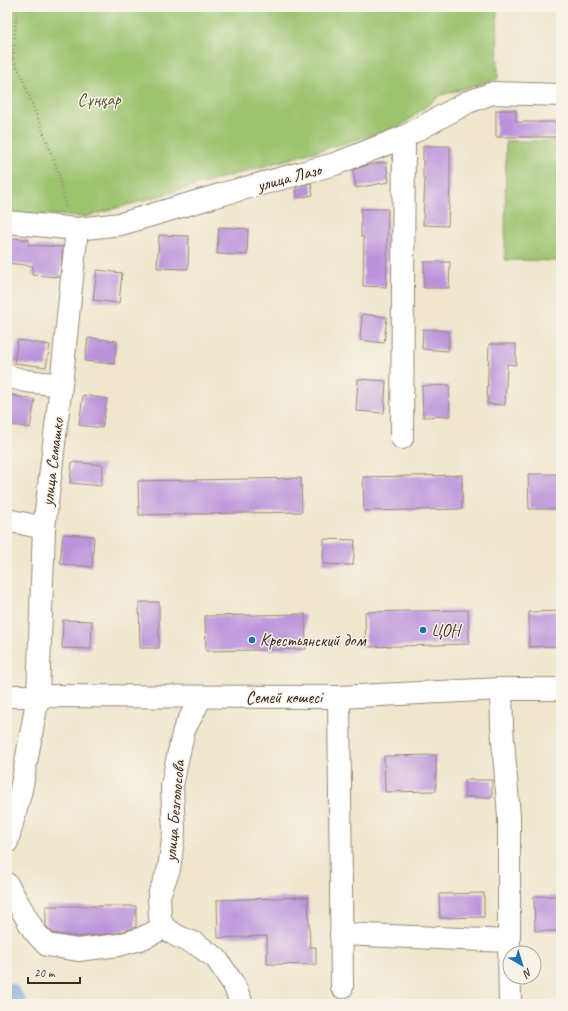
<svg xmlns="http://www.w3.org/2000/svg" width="568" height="1011" viewBox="0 0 568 1011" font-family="Caveat,sans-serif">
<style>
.green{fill:#9cc36e;stroke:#6c7646}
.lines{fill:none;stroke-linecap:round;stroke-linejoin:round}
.river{stroke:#71a3dc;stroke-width:31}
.building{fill:#bb93db}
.minor-casing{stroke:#968876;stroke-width:24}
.path{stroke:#968876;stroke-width:2.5;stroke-dasharray:1 3;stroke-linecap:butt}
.minor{stroke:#fff;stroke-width:22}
.poi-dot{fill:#1f6fb2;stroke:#f7f3e8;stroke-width:1.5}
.labels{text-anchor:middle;stroke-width:3;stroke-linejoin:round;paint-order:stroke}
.park-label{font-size:17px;fill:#585836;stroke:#f7f3e8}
.street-label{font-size:17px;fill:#3b2a1e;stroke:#f7f3e8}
.poi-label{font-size:17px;fill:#3b2a1e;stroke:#f7f3e8;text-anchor:start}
</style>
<rect width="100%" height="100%" fill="#f7f3e8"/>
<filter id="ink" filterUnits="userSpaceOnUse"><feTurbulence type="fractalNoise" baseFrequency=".025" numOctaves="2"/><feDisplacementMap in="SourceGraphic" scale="8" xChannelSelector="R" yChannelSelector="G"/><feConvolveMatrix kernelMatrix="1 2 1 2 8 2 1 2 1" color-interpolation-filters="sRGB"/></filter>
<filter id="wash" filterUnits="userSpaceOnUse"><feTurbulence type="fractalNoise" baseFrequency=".012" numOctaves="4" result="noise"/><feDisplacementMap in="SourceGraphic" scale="16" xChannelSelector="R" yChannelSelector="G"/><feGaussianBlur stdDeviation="0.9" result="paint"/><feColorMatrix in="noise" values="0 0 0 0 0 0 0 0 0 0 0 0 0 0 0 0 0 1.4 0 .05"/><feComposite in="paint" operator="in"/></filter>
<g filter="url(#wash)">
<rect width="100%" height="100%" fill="#f0e6cd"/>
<g class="green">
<path d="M7,7H497L498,79L441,95L398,128L85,217L7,212Z"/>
<path d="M506,141H561V261L505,260Z"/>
</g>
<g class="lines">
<path class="river" d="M7,998L11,1004"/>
</g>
<g id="blocks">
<g class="building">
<path d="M496,110H516V122H561V137H496Z"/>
<path d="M423,146H450V184L448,226L423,225L425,178H423Z"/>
<path d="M386,162L389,182L356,188L353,170L368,165Z"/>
<path d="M311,183L313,195L297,198L296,187Z"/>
<path d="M361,209H388L386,287L363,286L364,237H361Z"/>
<path d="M219,227L248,229L247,255L217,254Z"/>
<path d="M159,235L189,236L188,269L157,268Z"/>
<path d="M7,237L29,240L28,245L63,247L60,277L32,275L33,266L7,263Z"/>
<path d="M424,262H450L449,288H424Z"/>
<path d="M97,270L122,273L119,303L93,300Z"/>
<path d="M362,314L387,317L384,343L360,340Z"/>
<path d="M423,329L449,331L448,351L422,349Z"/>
<path d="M88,338L117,341L114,364L85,361Z"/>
<path d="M18,340L50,345L46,367L14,363Z"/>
<path d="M489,344H516V365L507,364L505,405L487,404Z"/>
<path d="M358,379L386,381L384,413L356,411Z"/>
<path d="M449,385L450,416L423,417L422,386Z"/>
<path d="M11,395L35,400L30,428L7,424V416Z"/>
<path d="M83,395L107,399L102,428L79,425Z"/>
<path d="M72,462L103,465L101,486L70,483Z"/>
<path d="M528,474H561V509H529Z"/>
<path d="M462,475V509L364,511L363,477Z"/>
<path d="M301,478L302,512L139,515L138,481Z"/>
<path d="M63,534L94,536L92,567L60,564Z"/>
<path d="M324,539L355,540L353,565L323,564Z"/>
<path d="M139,602H159V648H140Z"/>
<path d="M468,610L469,644L366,647L365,612Z"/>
<path d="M561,611V646L529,647V612Z"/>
<path d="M305,614L306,649L206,651L205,616Z"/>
<path d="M63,620L92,621L91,649L62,648Z"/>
<path d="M436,755V791L385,792L384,756Z"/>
<rect x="465" y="780" width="27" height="17"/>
<path d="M484,893V917L440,918L439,894Z"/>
<path d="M534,896H561V931H535Z"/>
<path d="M308,897L310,947H316V965L267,964V936L218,938L217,900Z"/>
<path d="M46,906H136V927L117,933L78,937L53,933L46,926Z"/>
</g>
</g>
</g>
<g filter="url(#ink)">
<use href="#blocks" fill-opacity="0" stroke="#968876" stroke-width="1"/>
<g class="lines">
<g class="minor-casing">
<g id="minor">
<path d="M7,222L77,229L121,224L223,194L335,164L404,137L468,102L493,93L561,95"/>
<path d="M7,376L26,381L61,385"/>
<path d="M402,438L404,137"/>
<path d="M7,520L44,528"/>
<path d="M501,689L502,727L509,817V941L510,1004"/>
<path d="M7,696L339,697L501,689H561"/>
<path d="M201,697L184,730L178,756L172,786L174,832L169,869L159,895L160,918L164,928L179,937L196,944L216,958L234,985L242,1004"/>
<path d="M339,697L342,987"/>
<path d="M7,842L21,790L38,696L44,528L61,385L77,229"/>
<path d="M7,884L34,931L47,945L78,950L119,945L140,939L164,928"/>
<path d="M341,934L509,941"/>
</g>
</g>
<g class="path">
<path d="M7,49L20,72L58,171L66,209"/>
<path d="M13,58L17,7"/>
</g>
<use href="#minor" class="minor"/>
</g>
</g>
<g class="poi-dot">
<circle cx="423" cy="630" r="4"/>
<circle cx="252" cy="640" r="4"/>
</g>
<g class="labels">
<g class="park-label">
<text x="99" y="105">Сұңқар</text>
</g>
<g class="street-label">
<text transform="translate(289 177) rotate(-15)" y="6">улица Лазо</text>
<text transform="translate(52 462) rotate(-83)" y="6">улица Семашко</text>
<text x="284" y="703">Семей көшесі</text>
<text transform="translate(174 811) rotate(-85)" y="6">улица Безголосова</text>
</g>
<g class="poi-label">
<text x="431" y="636">ЦОН</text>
<text x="260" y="646">Крестьянский дом</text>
</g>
</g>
<rect width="568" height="1011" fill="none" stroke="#f7f3e8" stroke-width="24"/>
<g transform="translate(522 965) rotate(142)"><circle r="19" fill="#f7f3e8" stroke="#aca397"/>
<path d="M0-3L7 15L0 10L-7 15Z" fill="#1f6fb2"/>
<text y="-6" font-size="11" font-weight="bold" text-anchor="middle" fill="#3b2a1e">N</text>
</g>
<path d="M28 977v6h52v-6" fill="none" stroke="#3b2a1e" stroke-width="2"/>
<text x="34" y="977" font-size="12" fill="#3b2a1e" stroke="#f7f3e8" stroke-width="3" paint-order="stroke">20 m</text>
</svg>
